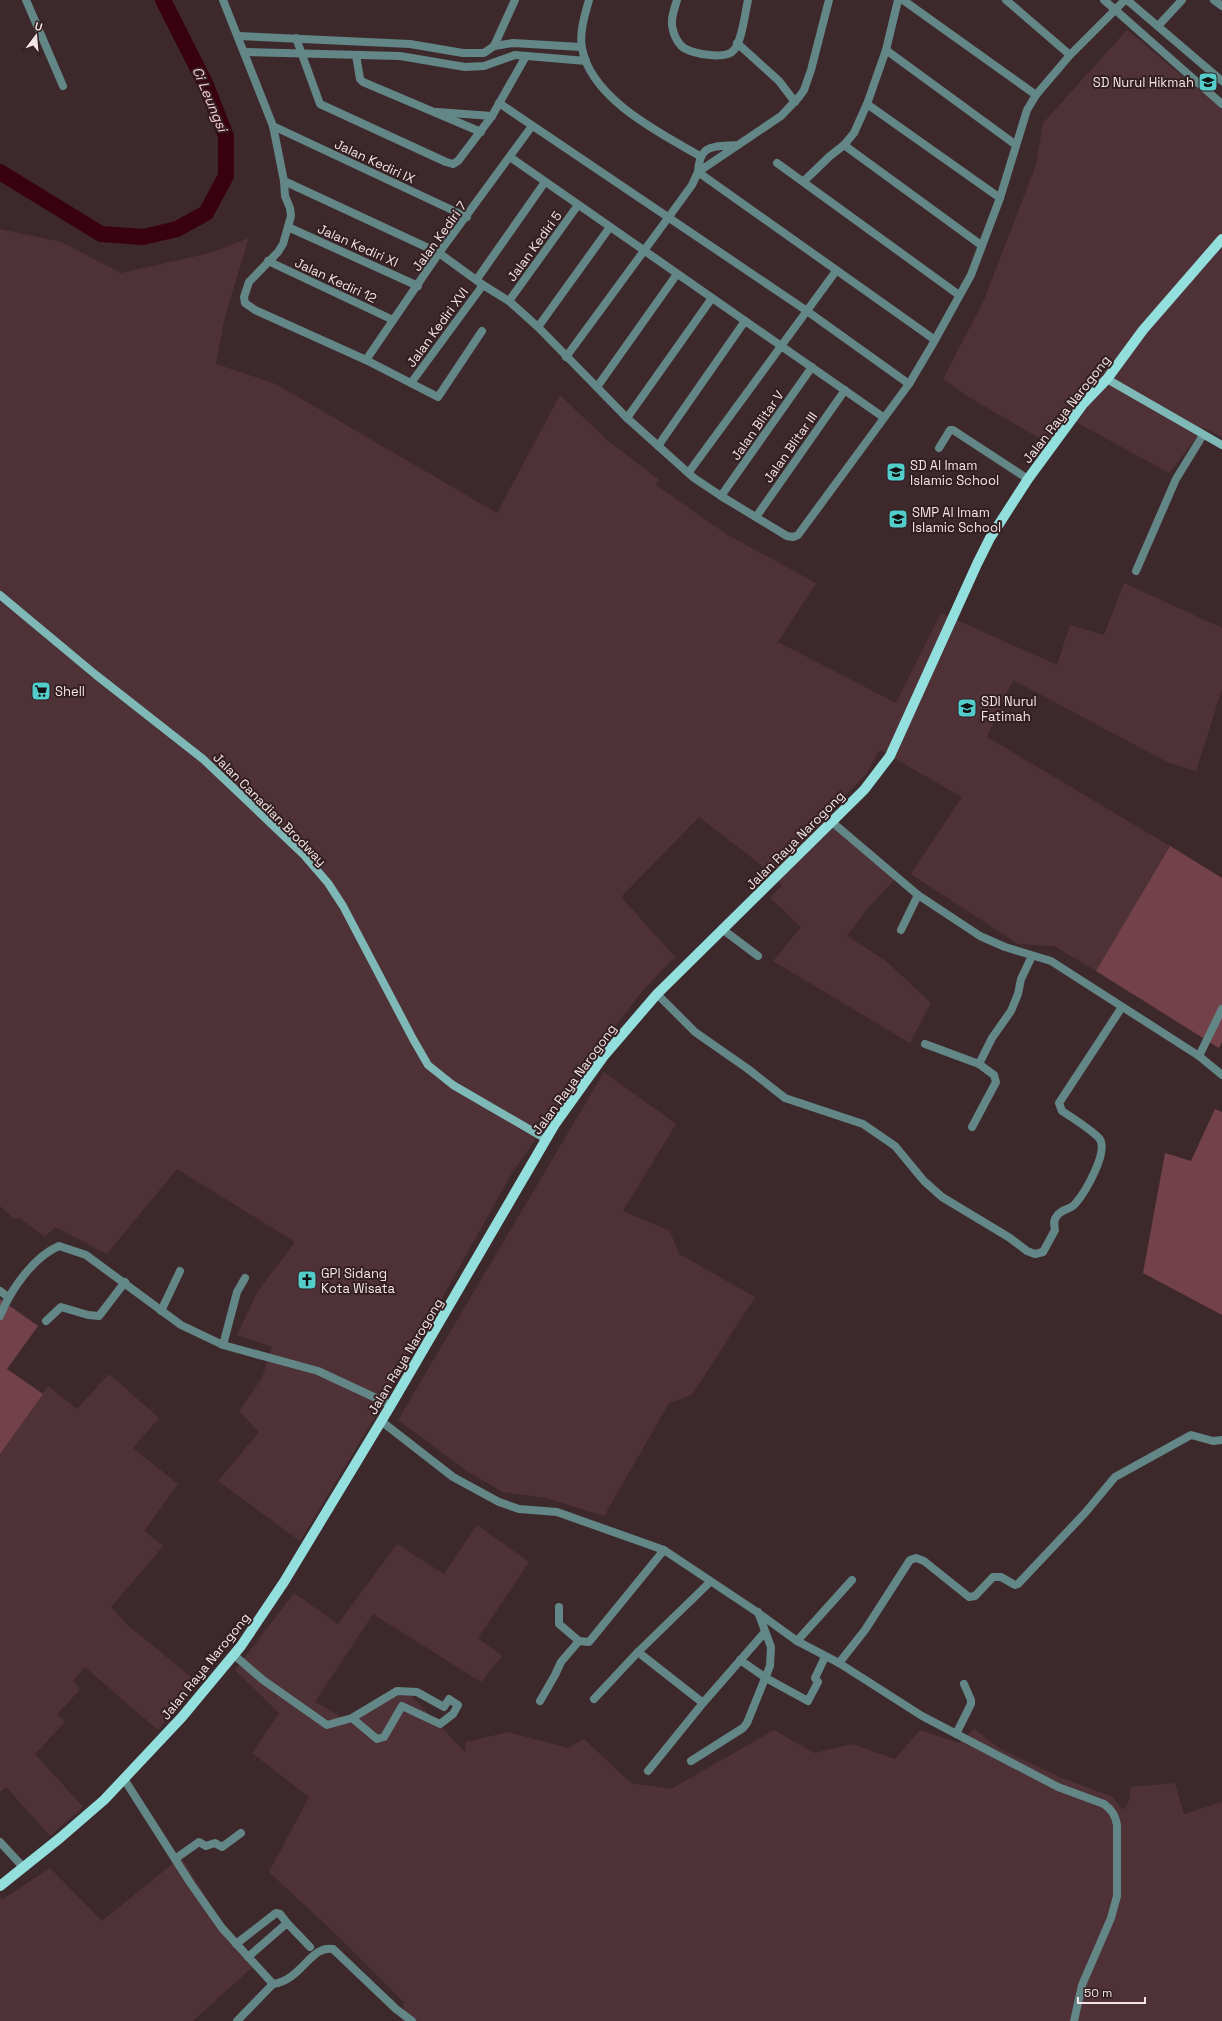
<svg xmlns="http://www.w3.org/2000/svg" width="1222" height="2021" viewBox="0 0 1222 2021" font-family="'Space Grotesk',sans-serif">
<style>
.built{fill:#4e3237}
.green{fill:#73414a}
.lines{fill:none;stroke-linecap:round;stroke-linejoin:round}
.river{stroke:#380011;stroke-width:16}
.street{stroke:#638786;stroke-width:8}
.secondary{stroke:#7eb9b7;stroke-width:8}
.primary{stroke:#93dfdd;stroke-width:10}
.labels{text-anchor:middle;stroke-width:4;stroke-linejoin:round;paint-order:stroke}
.poi-label{font-size:13px;fill:#f3e5e6;stroke:#331f22;text-anchor:start}
.street-label{font-size:13px;fill:#f3e5e6;stroke:#331f22}
.water-label{font-size:14px;font-style:italic;fill:#f9d0d5;stroke:#331f22}
</style>
<rect width="100%" height="100%" fill="#3d292c"/>
<g class="built">
<path d="M1127,30L1222,109V437L1204,428L1169,473L1076,422L1056,448L972,399L943,379L984,300L1036,165L1043,123Z"/>
<path d="M0,229L61,242L121,273L210,253L249,238L225,316L216,364L276,384L497,513L560,395L608,441L658,479L656,485L726,534L816,583L778,642L896,703L941,613L1057,665L1070,625L1104,635L1124,583L1222,628V689L1196,771L1167,762L1013,680L987,737L1170,846L1096,971L1054,946L1018,944L911,874L962,797L880,750L866,774L829,813L839,826L896,878L867,909L847,936L886,961L931,1003L910,1043L773,961L801,927L770,898L782,886L769,871L699,817L621,897L675,957L644,989L617,1024L512,1173L381,1407L300,1541L218,1481L259,1432L239,1411L262,1378L272,1347L237,1335L258,1291L295,1242L177,1169L107,1254L55,1227L45,1237L19,1218L14,1219L0,1206Z"/>
<path d="M604,1072L676,1124L623,1211L670,1231L679,1254L755,1297L692,1395L669,1403L604,1516L546,1498L503,1492L470,1473L398,1420Z"/>
<path d="M109,1374L159,1418L133,1448L178,1484L144,1531L163,1546L111,1607L126,1624L197,1682L158,1730L85,1667L73,1681L80,1690L57,1714L65,1722L35,1754L83,1807L50,1836L6,1787L0,1792V1454L48,1386L77,1409Z"/>
<path d="M477,1525L529,1562L478,1638L502,1656L481,1682L373,1614L315,1702L352,1723L404,1688L465,1752L466,1742L508,1732L568,1748L584,1739L631,1783L671,1789L774,1730L814,1753L852,1744L895,1759L920,1730L959,1743L974,1729L1002,1750L1062,1778L1113,1797L1123,1810L1129,1801L1131,1787L1175,1783L1184,1814L1222,1802V2021H402L404,2002L342,1940L269,1872L309,1797L252,1753L279,1713L235,1670L294,1593L338,1624L397,1544L444,1574Z"/>
<path d="M181,1857L226,1929L257,1963L193,2021H0V1898L3,1899L50,1868L102,1921Z"/>
</g>
<g class="green">
<path d="M1170,846L1222,878V1042L1219,1048L1096,971Z"/>
<path d="M1215,1109L1222,1112V1315L1143,1273L1165,1153L1191,1161Z"/>
<path d="M0,1299L38,1326L7,1369L43,1394L0,1454Z"/>
</g>
<g class="lines">
<path class="river" d="M0,172L101,234L143,237L177,229L206,213L226,176V136L205,83L163,0"/>
<g class="street">
<path d="M26,0L63,86"/>
<path d="M223,0L273,126L284,181L285,196L290,208L291,216L283,244L278,252L249,282L244,297L245,303L255,310L366,360L438,397L482,331"/>
<path d="M589,0C585,14 579,33 582,48C591,99 660,133 700,156"/>
<path d="M677,0C674,10 670,20 673,30C674,36 679,45 684,48C694,54 726,60 734,50C742,41 745,13 748,0"/>
<path d="M903,0L1036,95"/>
<path d="M1006,0L1070,55"/>
<path d="M1104,0L1222,104"/>
<path d="M1127,0L1222,81"/>
<path d="M1214,0L1222,6"/>
<path d="M1158,26L1182,0"/>
<path d="M238,36L410,44L463,53H484L494,46L513,43L581,47"/>
<path d="M296,38L320,104L446,162L453,164L458,161L492,116L526,56"/>
<path d="M737,43L779,81L795,102"/>
<path d="M494,46L515,0"/>
<path d="M886,50L1016,145"/>
<path d="M244,52L400,56L465,67L484,66L515,55L586,61"/>
<path d="M356,55L360,79L363,82L481,132"/>
<path d="M499,103L807,311L909,384"/>
<path d="M867,104L1000,198"/>
<path d="M437,112L492,116"/>
<path d="M273,126L467,217"/>
<path d="M738,145C713,147 700,143 698,172L781,116L799,97L804,90L811,70L829,0"/>
<path d="M844,145L981,245"/>
<path d="M510,157L883,417"/>
<path d="M777,163L959,295"/>
<path d="M284,181L439,253L483,285L509,301L538,327L627,418L694,478L721,496L787,536L793,537L798,535L909,384L931,347L971,275L1000,198L1027,110L1036,95L1070,55L1125,0"/>
<path d="M804,181L830,156L844,145L854,133L867,104L886,50L898,0"/>
<path d="M288,227L418,286"/>
<path d="M268,261L393,320"/>
<path d="M477,279L545,182"/>
<path d="M509,301L578,205"/>
<path d="M538,327L610,227"/>
<path d="M566,357L668,218L692,185L698,172L935,340"/>
<path d="M366,360L439,253L532,126"/>
<path d="M411,383L483,285"/>
<path d="M597,387L677,274"/>
<path d="M627,418L712,298"/>
<path d="M658,446L745,321"/>
<path d="M939,448L950,430H953L1028,479"/>
<path d="M689,472L836,271"/>
<path d="M721,496L812,367"/>
<path d="M756,517L845,390"/>
<path d="M1136,571L1176,479L1203,435"/>
<path d="M832,822L918,895L980,936L1005,947L1051,961L1199,1056L1222,1075"/>
<path d="M722,929L758,956"/>
<path d="M901,930L918,895"/>
<path d="M657,994L695,1032L748,1069L785,1098L863,1124L895,1146L924,1181L942,1197L1010,1238L1027,1251L1035,1254L1043,1252L1055,1230C1054,1225 1053,1220 1057,1216C1061,1209 1070,1210 1075,1204C1084,1194 1110,1151 1099,1138C1089,1128 1074,1119 1062,1111L1059,1103L1122,1007"/>
<path d="M925,1044L979,1064L992,1038L1011,1011L1018,994L1021,979L1032,956"/>
<path d="M1199,1056L1222,1009"/>
<path d="M972,1127L996,1082L994,1075L979,1064"/>
<path d="M0,1291L8,1297"/>
<path d="M161,1311L180,1271"/>
<path d="M0,1316C10,1291 33,1257 59,1246L86,1255L181,1325L223,1345L318,1371L391,1405"/>
<path d="M46,1321L61,1307L88,1315L99,1316L125,1282"/>
<path d="M223,1345L237,1292L245,1278"/>
<path d="M381,1421L453,1477L499,1502L519,1509L557,1512L664,1550L757,1612L797,1641L839,1663L922,1716L1058,1787L1104,1804C1112,1810 1115,1815 1117,1825V1896L1111,1918L1082,1985L1074,2021"/>
<path d="M559,1607V1624L579,1641L589,1642L664,1550"/>
<path d="M797,1641L852,1580"/>
<path d="M638,1652L703,1703"/>
<path d="M234,1655L263,1680L327,1725L352,1718L397,1691L417,1692L444,1707L449,1699L458,1705L453,1714L440,1724L402,1706L384,1737L377,1739L352,1718"/>
<path d="M740,1660L766,1678L808,1701L818,1682L815,1678L825,1657"/>
<path d="M839,1663L865,1630L910,1560L916,1558L924,1561L969,1597L975,1596L993,1577H1001L1015,1585L1018,1584L1085,1513L1115,1477L1191,1435L1213,1441L1222,1440"/>
<path d="M594,1699L638,1652L710,1582"/>
<path d="M540,1701L555,1675L561,1662L579,1641"/>
<path d="M956,1734L971,1704V1700L964,1684"/>
<path d="M691,1761L743,1728L747,1723L770,1666L771,1647L758,1612"/>
<path d="M648,1771L703,1703L765,1632"/>
<path d="M124,1779L191,1884L222,1928L273,1984C302,1980 310,1945 333,1949L396,2009L412,2021"/>
<path d="M0,1842L24,1868"/>
<path d="M175,1859L199,1842L206,1846L215,1843L222,1847L241,1833"/>
<path d="M236,1944L276,1913L280,1914L287,1923"/>
<path d="M248,1957L287,1923L310,1947"/>
<path d="M237,2021L273,1984"/>
</g>
<g class="secondary">
<path d="M1107,379L1222,445"/>
<path d="M0,595L96,675L203,759L303,854L328,883L343,906L413,1039L428,1065L453,1085L546,1139"/>
</g>
<path class="primary" d="M0,1886L60,1838L104,1800L182,1717L241,1646L284,1582L391,1405L555,1124L603,1057L657,994L864,790L890,756L977,564L990,538L1028,479L1083,404L1107,379L1143,330L1222,239"/>
</g>
<defs>
<g id="school-square" transform="scale(1)"><rect x="-9" y="-9" width="18" height="18" rx="4" fill="#53cdca" stroke="#331f22"/><path d="M0-5L7-2L0 1L-7-2ZM-4 1L0 2.5L4 1V4Q0 6-4 4Z" fill="#111"/></g>
<g id="supermarket-square" transform="scale(1)"><rect x="-9" y="-9" width="18" height="18" rx="4" fill="#53cdca" stroke="#331f22"/><path d="M-6-5.5h2.5l.6 2H6L4.5 2H-2.5L-4.4-4H-6ZM-1.5 3.2a1.3 1.3 0 1 0 .1 0ZM3 3.2a1.3 1.3 0 1 0 .1 0Z" fill="#111"/></g>
<g id="church-square" transform="scale(1)"><rect x="-9" y="-9" width="18" height="18" rx="4" fill="#53cdca" stroke="#331f22"/><path d="M-1.2-6h2.4v3.5h3.3v2.4h-3.3V6h-2.4V-.1h-3.3v-2.4h3.3Z" fill="#111"/></g>
</defs>
<g fill-rule="evenodd">
<use href="#school-square" x="1208" y="82"/>
<use href="#school-square" x="896" y="472"/>
<use href="#school-square" x="898" y="519"/>
<use href="#supermarket-square" x="41" y="691"/>
<use href="#school-square" x="967" y="708"/>
<use href="#church-square" x="307" y="1280"/>
</g>
<g class="labels">
<g class="poi-label">
<text x="1194" y="87" text-anchor="end">SD Nurul Hikmah</text>
<text x="910" y="470">SD Al Imam<tspan x="910" dy="15">Islamic School</tspan></text>
<text x="912" y="517">SMP Al Imam<tspan x="912" dy="15">Islamic School</tspan></text>
<text x="55" y="696">Shell</text>
<text x="981" y="706">SDI Nurul<tspan x="981" dy="15">Fatimah</tspan></text>
<text x="321" y="1278">GPI Sidang<tspan x="321" dy="15">Kota Wisata</tspan></text>
</g>
<g class="street-label">
<text transform="translate(375 161) rotate(25)" y="5">Jalan Kediri IX</text>
<text transform="translate(439 236) rotate(-54)" y="5">Jalan Kediri 7</text>
<text transform="translate(358 245) rotate(24)" y="5">Jalan Kediri XI</text>
<text transform="translate(534 246) rotate(-54)" y="5">Jalan Kediri 5</text>
<text transform="translate(336 280) rotate(25)" y="5">Jalan Kediri 12</text>
<text transform="translate(437 327) rotate(-54)" y="5">Jalan Kediri XVI</text>
<text transform="translate(1066 409) rotate(-52)" y="5">Jalan Raya Narogong</text>
<text transform="translate(757 425) rotate(-55)" y="5">Jalan Blitar V</text>
<text transform="translate(790 447) rotate(-55)" y="5">Jalan Blitar III</text>
<text transform="translate(270 809) rotate(45)" y="5">Jalan Canadian Brodway</text>
<text transform="translate(795 840) rotate(-45)" y="5">Jalan Raya Narogong</text>
<text transform="translate(574 1079) rotate(-54)" y="5">Jalan Raya Narogong</text>
<text transform="translate(405 1356) rotate(-59)" y="5">Jalan Raya Narogong</text>
<text transform="translate(205 1666) rotate(-51)" y="5">Jalan Raya Narogong</text>
</g>
<g class="water-label">
<text transform="translate(210 99) rotate(67)" y="5">Ci Leungsi</text>
</g>
</g>
<g transform="translate(36 36) rotate(16)" stroke="#331f22" stroke-width="3" paint-order="stroke">
<path d="M0-3L7 15L0 10L-7 15Z" fill="#f3e5e6"/>
<text y="-6" font-size="11" font-weight="bold" text-anchor="middle" fill="#f3e5e6">U</text>
</g>
<path d="M1078 1997v6h67v-6" fill="none" stroke="#f3e5e6" stroke-width="2"/>
<text x="1084" y="1997" font-size="12" fill="#f3e5e6" stroke="#331f22" stroke-width="3" paint-order="stroke">50 m</text>
</svg>
